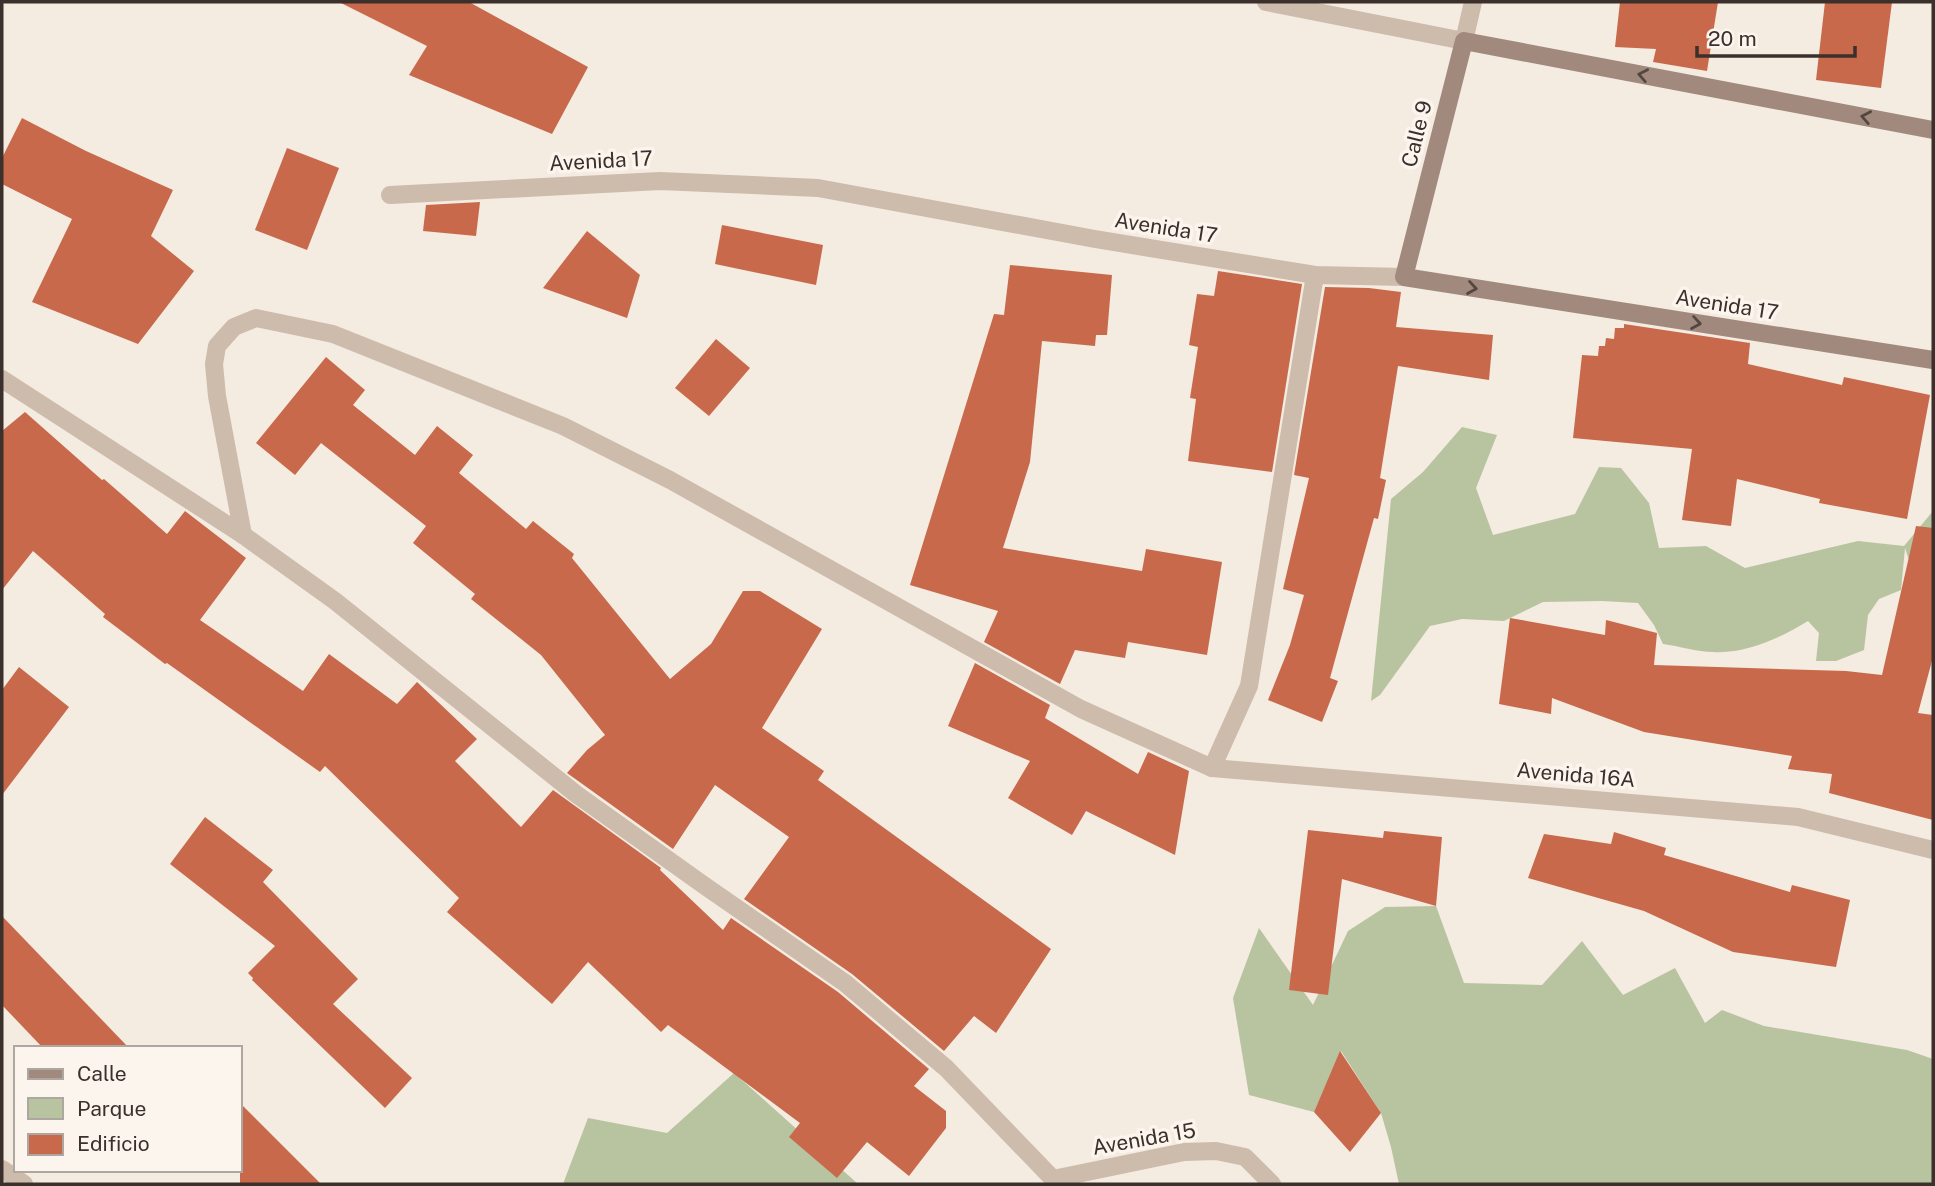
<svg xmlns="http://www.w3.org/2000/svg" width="1935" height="1186" viewBox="0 0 1935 1186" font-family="'Public Sans',sans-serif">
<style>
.green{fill:#b8c4a0}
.building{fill:#c8694b}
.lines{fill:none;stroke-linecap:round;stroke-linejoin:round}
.minor{stroke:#cdbbac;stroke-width:18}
.tertiary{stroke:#cdbbac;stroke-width:18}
.secondary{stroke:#a18a7d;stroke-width:18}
.oneway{stroke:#544640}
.labels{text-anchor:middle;stroke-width:7;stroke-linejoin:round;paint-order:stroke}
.street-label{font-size:21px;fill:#3b302b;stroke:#fbf5ee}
</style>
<rect width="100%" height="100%" fill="#f4ebe1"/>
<g class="green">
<path d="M1462,427L1497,435L1476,488L1493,535L1575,514L1599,467L1621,468L1649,503L1659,548L1706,546L1745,568L1858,541L1904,546L1933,511V634L1905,548L1901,590L1879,599L1868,615L1864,650L1836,661H1816L1819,633L1808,621C1780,638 1747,654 1713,652C1697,652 1679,646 1663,644L1654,625L1638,603L1602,601L1543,602L1504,621L1462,619L1430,626L1380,695L1371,701L1391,499L1423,472Z"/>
<path d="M1436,906L1464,983L1542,985L1582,941L1623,995L1675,968L1705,1023L1722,1010L1764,1026L1907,1050L1933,1059V1184H1399L1391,1147L1381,1113L1341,1051L1314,1112L1249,1095L1233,998L1259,928L1313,1005L1348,931L1385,907Z"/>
<path d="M734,1073L858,1184H563L588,1118L667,1133Z"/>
</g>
<g class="building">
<path d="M339,2H469L588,67L552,134L409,75L427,46Z"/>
<path d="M1620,2H1718L1707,71L1653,62L1656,49L1615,47Z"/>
<path d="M1825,2H1892L1881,88L1816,80Z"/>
<path d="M22,118L86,151L173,190L151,236L194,271L138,344L32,302L72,219L2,184V158Z"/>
<path d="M287,148L339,168L307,250L255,230Z"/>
<path d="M480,202L476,236L423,231L426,205Z"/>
<path d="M722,225L823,245L816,285L715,264Z"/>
<path d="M587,231L640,275L627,318L543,288Z"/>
<path d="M1010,265L1112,275L1107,335H1096L1095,346L1042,341L1030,462L1003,548L1142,571L1146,549L1222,562L1207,655L1128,642L1125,658L1075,650L1060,684L984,642L998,611L910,585L994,314L1004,315Z"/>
<path d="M1218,271L1302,284L1272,472L1188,461L1196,399L1190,398L1198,347L1189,345L1197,294L1214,296Z"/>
<path d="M1325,287L1369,288L1401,292L1396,327L1493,335L1489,380L1398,366L1380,478L1386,480L1378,519L1374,518L1330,678L1338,681L1322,722L1268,700L1290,645L1304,595L1283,589L1309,478L1294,475Z"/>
<path d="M1624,324L1750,343L1748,364L1842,385L1844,377L1930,395L1907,519L1819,503L1820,499L1737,479L1731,526L1682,520L1692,449L1573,438L1582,355L1598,356L1599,346H1605L1606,338L1614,339L1615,328H1624Z"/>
<path d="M716,339L750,368L709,416L675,388Z"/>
<path d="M326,357L365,390L353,405L415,455L437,426L473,455L459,473L526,529L533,521L574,554L572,558L670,679L711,644L743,591H760L822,629L762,728L824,771L818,780L1051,949L996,1033L974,1016L944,1051L852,974L744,899L789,837L715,785L673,849L567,773L587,750L605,735L541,655L471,599L475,594L413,543L426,526L321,443L295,475L256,443Z"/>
<path d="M25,412L102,480L104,479L167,534L185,511L246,558L200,620L303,691L329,654L397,704L417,682L477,739L455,761L521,827L553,790L661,868L660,870L723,930L731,918L838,992L929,1069L914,1086L946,1111V1128L909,1176L867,1142L837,1178L789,1137L800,1123L668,1025L661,1032L588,962L552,1004L447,912L459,898L325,766L320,772L167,663L165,664L103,617L105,614L33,551L2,590V431Z"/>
<path d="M1916,526L1933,528V657L1918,713L1933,715V820L1829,793L1832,774L1788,769L1792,756L1644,732L1552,698L1551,714L1499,704L1510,618L1605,635L1606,620L1657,633L1654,665L1846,671L1882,675Z"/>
<path d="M975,663L1050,705L1045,718L1138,774L1148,752L1189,771L1175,855L1086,811L1072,835L1008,798L1030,761L948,726Z"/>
<path d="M19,667L69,707L2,795V690Z"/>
<path d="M205,817L273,870L263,882L358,979L333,1004L412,1078L385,1108L252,980L253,978L248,973L275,946L170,864Z"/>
<path d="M1308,830L1383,838L1384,831L1442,837L1436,906L1342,879L1328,995L1289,990Z"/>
<path d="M1614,832L1666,848L1664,855L1790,892L1792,885L1850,900L1836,967L1733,952L1644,911L1528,878L1544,834L1611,844Z"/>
<path d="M2,916L129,1048H43L2,1005Z"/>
<path d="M1340,1051L1381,1113L1350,1152L1314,1112Z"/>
<path d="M240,1103L321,1184H240Z"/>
</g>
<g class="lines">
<g class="minor">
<path d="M1266,2L1464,41"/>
<path d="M390,195L660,181L818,188L1095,239L1315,275L1404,277"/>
<path d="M2,379L243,535L335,601L576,794L705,886L845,983L946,1068L1053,1179"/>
<path d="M243,535L217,396L214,364L217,346L234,327L256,318L333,334L563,426L670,480L1081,709L1212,768L1798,817L1933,850"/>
<path d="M1212,768L1249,686L1315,275"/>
<path d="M2,1169L24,1184"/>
<path d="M1053,1179L1184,1152L1216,1151L1245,1157L1272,1184"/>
</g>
<path class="tertiary" d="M1464,41L1473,2"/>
<path class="secondary" d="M1933,130L1464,41L1404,277L1933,360"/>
</g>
<defs><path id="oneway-chevron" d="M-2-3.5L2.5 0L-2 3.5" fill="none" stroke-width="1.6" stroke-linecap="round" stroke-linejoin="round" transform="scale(1.75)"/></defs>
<g class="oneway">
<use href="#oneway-chevron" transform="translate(1643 75) rotate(-169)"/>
<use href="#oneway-chevron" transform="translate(1866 117) rotate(-169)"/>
<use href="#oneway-chevron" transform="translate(1472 288) rotate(9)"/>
<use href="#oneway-chevron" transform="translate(1696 323) rotate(9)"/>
</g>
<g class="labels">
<g class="street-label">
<text transform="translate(1417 134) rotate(-76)" y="7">Calle 9</text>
<text transform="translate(601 161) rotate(-3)" y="7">Avenida 17</text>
<text transform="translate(1166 228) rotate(9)" y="7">Avenida 17</text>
<text transform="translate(1727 305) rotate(9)" y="7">Avenida 17</text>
<text transform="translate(1576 775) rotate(5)" y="7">Avenida 16A</text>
<text transform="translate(1144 1139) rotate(-10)" y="7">Avenida 15</text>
</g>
</g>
<rect width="1935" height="1186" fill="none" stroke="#3b302b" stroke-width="7"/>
<rect x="14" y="1046" width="228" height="126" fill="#fbf5ee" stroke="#aea6a0" stroke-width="2"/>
<rect x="28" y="1069" width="35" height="10" fill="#a18a7d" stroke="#aea6a0" stroke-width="2"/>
<text x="77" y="1081" font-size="21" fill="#3b302b">Calle</text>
<rect x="28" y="1098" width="35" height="21" fill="#b8c4a0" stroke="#aea6a0" stroke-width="2"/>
<text x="77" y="1116" font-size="21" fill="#3b302b">Parque</text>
<rect x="28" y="1134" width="35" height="21" fill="#c8694b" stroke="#aea6a0" stroke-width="2"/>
<text x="77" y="1151" font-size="21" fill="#3b302b">Edificio</text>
<path d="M1697 46v10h158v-10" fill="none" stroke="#3b302b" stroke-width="3.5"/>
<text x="1708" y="46" font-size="21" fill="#3b302b" stroke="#fbf5ee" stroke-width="5" paint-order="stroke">20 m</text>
</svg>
